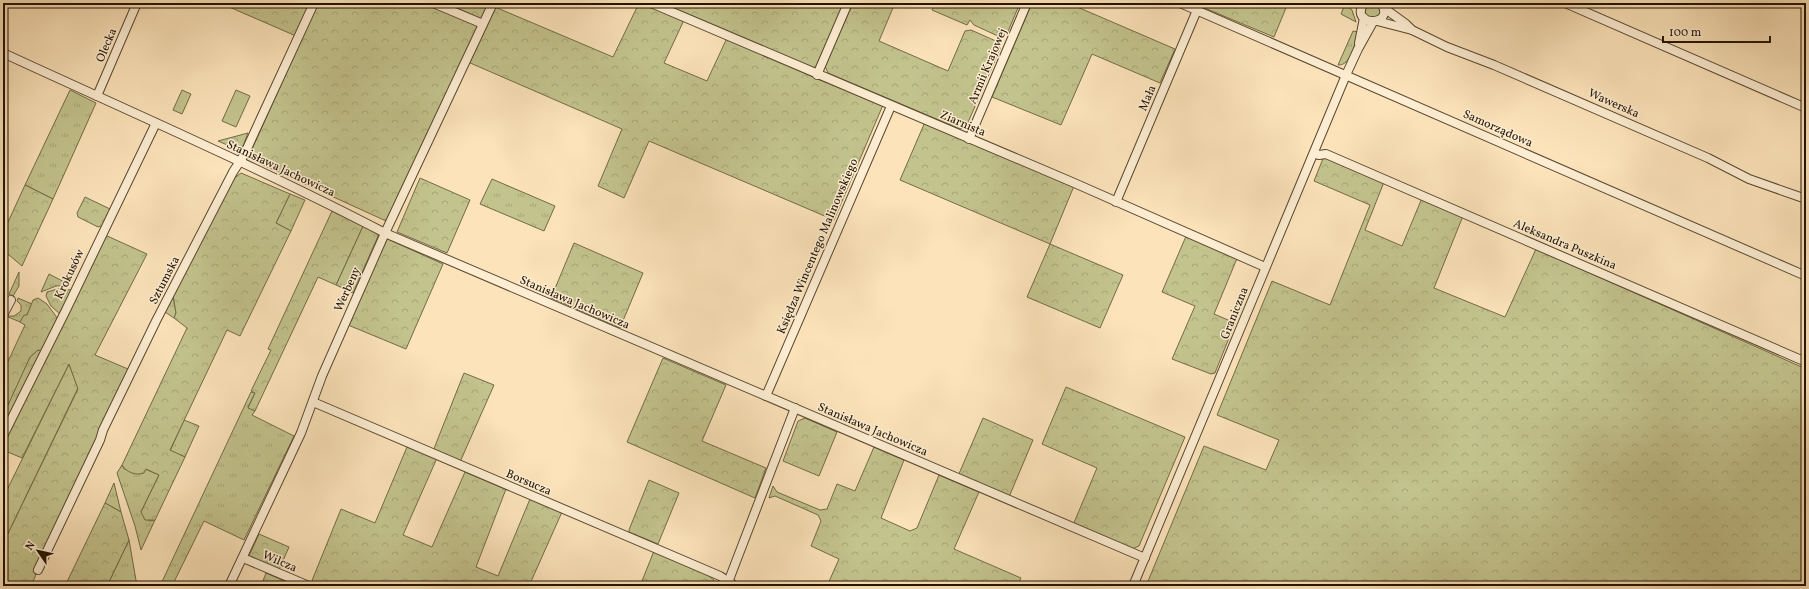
<svg xmlns="http://www.w3.org/2000/svg" width="1809" height="589" viewBox="0 0 1809 589" font-family="Vollkorn,serif">
<style>
.grass{fill:url(#grass-tufts);stroke:#726b46}
.forest{fill:url(#forest-crowns);stroke:#726b46}
.pitch{fill:#c3c38d;stroke:#726b46}
.lines{fill:none;stroke-linecap:round;stroke-linejoin:round}
.minor-casing{stroke:#58472e;stroke-width:10}
.minor{stroke:#fdedd2;stroke-width:8}
.labels{text-anchor:middle;stroke-width:3;stroke-linejoin:round;paint-order:stroke}
.street-label{font-size:12px;fill:#221300;stroke:#fdedd2}
</style>
<defs>
<pattern id="grass-tufts" width="24" height="20" patternUnits="userSpaceOnUse"><rect width="24" height="20" fill="#c3c38d"/><path d="M3 7l-1-3M5 7V3M7 7l1-3M15 17l-1-3M17 17v-4M19 17l1-3" fill="none" stroke="#a7a778"/></pattern>
<pattern id="forest-crowns" width="20" height="18" patternUnits="userSpaceOnUse"><rect width="20" height="18" fill="#c3c38d"/><path d="M2 6a3 3 0 1 1 6 0M12 15a3 3 0 1 1 6 0" fill="none" stroke="#a7a778"/></pattern>
</defs>
<rect width="100%" height="100%" fill="#fce3ba"/>
<filter id="stains"><feTurbulence type="fractalNoise" baseFrequency=".005" numOctaves="4"/><feColorMatrix values="0 0 0 0 .2 0 0 0 0 .09 0 0 0 0 .02 0 0 0 .5 -.17"/></filter>
<radialGradient id="worn" r=".72"><stop offset=".6" stop-color="#630" stop-opacity="0"/><stop offset="1" stop-color="#630" stop-opacity=".3"/></radialGradient>
<g class="grass">
<circle cx="1373" cy="11" r="8"/>
<path d="M1353,31L1358,32C1355,43 1351,66 1338,65Z"/>
<path d="M70,90L96,103L53,199L25,185Z"/>
<path d="M492,179L555,206L544,231L480,204Z"/>
<path d="M290,194L305,200L291,231L276,223Z"/>
<path d="M363,226L379,234L353,293L336,285Z"/>
<path d="M49,274L70,285L56,286L41,292Z"/>
<path d="M173,295L176,313L174,318L165,312Z"/>
<path d="M18,298L32,304L27,315L24,316L20,322L6,316H14L21,311V305L17,301Z"/>
<path d="M38,350L43,351L3,431V416L18,381L30,357Z"/>
<path d="M69,364L78,388L3,544V498Z"/>
<path d="M251,392L255,393L248,407L255,411L252,415L294,436L244,540L204,521L172,586H160Z"/>
<path d="M184,420L199,426L185,457L170,451Z"/>
<path d="M122,465L124,469H145L159,475L141,512L149,521L155,520L141,550L135,526L117,473Z"/>
<path d="M114,483L121,512L105,503Z"/>
<path d="M129,540L137,586H107Z"/>
</g>
<g class="forest">
<path d="M220,3H309L296,36Z"/>
<path d="M318,3H423L478,26L386,221L248,158Z"/>
<path d="M446,3H489L482,19Z"/>
<path d="M639,3H645L684,20L664,63L707,81L727,38L820,80L883,105L834,220L649,141L624,198L598,186L622,129L468,62L495,7L613,57Z"/>
<path d="M674,3H844L814,71L671,9Z"/>
<path d="M853,3H895L879,41L948,71L965,31L971,30L998,42L1000,49L966,127L960,129L828,73L825,66Z"/>
<path d="M935,3H1020L1007,34L1000,37L974,25L970,20L967,25L932,10Z"/>
<path d="M1032,3H1068L1175,49L1160,83L1092,54L1061,125L992,97Z"/>
<path d="M1204,3H1288L1274,37L1202,7Z"/>
<path d="M1345,4L1352,10L1356,22L1341,14Z"/>
<path d="M925,122L1074,186L1050,244L1123,275L1100,328L1027,297L1050,244L900,180Z"/>
<path d="M248,133L241,151L218,141Z"/>
<path d="M1324,156L1384,182L1365,230L1402,246L1422,198L1463,216L1434,288L1505,317L1536,249L1806,369V586H1146L1204,446L1266,470L1279,440L1217,415L1272,281L1330,305L1370,205L1314,181Z"/>
<path d="M241,173L290,194L276,223L291,231L240,336L227,330L170,450L185,457L155,520H145L141,512L159,475L146,469L144,473C136,476 126,472 122,465L187,328L174,318L176,313L173,295L233,179Z"/>
<path d="M420,178L470,200L447,253L397,232Z"/>
<path d="M25,185L53,199L22,266L3,250V233Z"/>
<path d="M85,197L110,209L103,225L98,227L78,217L77,213Z"/>
<path d="M332,211L363,226L336,285L318,277L255,411L248,408L255,393L251,391L271,350L268,349Z"/>
<path d="M1187,234L1238,256L1214,314L1235,323L1215,373L1211,374L1172,359L1195,306L1162,292Z"/>
<path d="M105,235L147,254L95,355L128,369L97,441L38,564L35,577L31,586H3V544L78,389L69,364L22,458L3,450V445Z"/>
<path d="M385,238L443,264L406,349L348,325Z"/>
<path d="M574,243L643,273L620,328L551,298Z"/>
<path d="M19,272V286L13,296L9,294Z"/>
<path d="M57,289L72,290L60,314L51,306L46,296L47,292Z"/>
<path d="M38,298L47,304L58,319L43,351L38,350L30,357L3,416V372L25,325L20,322L24,315H27L33,300Z"/>
<path d="M663,358L726,385L702,441L766,468L755,498L627,442Z"/>
<path d="M464,373L494,385L460,462L433,451Z"/>
<path d="M1066,387L1185,437L1139,546L1130,550L1073,525L1097,468L1042,444Z"/>
<path d="M805,418L837,432L819,476L783,461L798,421Z"/>
<path d="M983,418L1033,440L1009,497L958,476Z"/>
<path d="M407,447L437,458L403,535L432,547L465,472L506,489L476,567L498,576L530,499L562,512L529,586H318L311,583L341,509L375,523Z"/>
<path d="M874,447L904,460L881,518L910,531L917,528L939,475L979,492L954,549L1021,578L1017,586H827L839,559L811,546L821,521L818,515L775,496L769,498L773,486L777,492L820,510L827,509L837,484L855,491Z"/>
<path d="M649,480L679,493L658,544L629,532V530Z"/>
<path d="M105,503L121,512L129,540L107,586H65Z"/>
<path d="M259,534L289,547L279,570L248,558Z"/>
<path d="M654,551L705,573L714,580L713,586H640Z"/>
<path d="M266,573L296,586H261Z"/>
</g>
<g class="pitch">
<path d="M182,90L191,94L182,114L173,110Z"/>
<path d="M236,90L250,96L236,127L222,121Z"/>
</g>
<g class="lines">
<g class="minor-casing">
<g id="minor">
<path d="M433,3L483,24"/>
<path d="M651,3L1072,182L1265,267"/>
<path d="M1180,3L1806,276"/>
<path d="M1364,3C1348,27 1397,27 1381,3"/>
<path d="M1565,3L1806,108"/>
<path d="M1384,8L1406,24L1412,30"/>
<path d="M1377,21L1412,30L1447,47L1494,65L1708,158L1749,179L1806,199"/>
<path d="M1359,43L1364,18"/>
<path d="M3,53C131,112 260,168 385,233L1145,558"/>
<path d="M817,75L848,3"/>
<path d="M97,96L137,3"/>
<path d="M969,139L1027,3"/>
<path d="M1314,153L1319,155L1326,154L1806,362"/>
<path d="M1116,202L1200,3"/>
<path d="M3,315L11,300"/>
<path d="M766,396L891,106"/>
<path d="M313,402L720,576L735,586"/>
<path d="M3,436L66,310L156,123"/>
<path d="M243,558L309,586"/>
<path d="M38,570L100,440L103,430L156,321L233,172L244,155L314,3"/>
<path d="M727,585L795,408"/>
<path d="M229,586L301,433L322,376L385,233L493,3"/>
<path d="M1133,586L1346,75L1358,49L1373,22"/>
</g>
</g>
<use href="#minor" class="minor"/>
</g>
<g class="labels">
<g class="street-label">
<text transform="translate(106 45) rotate(-67)" y="4">Olecka</text>
<text transform="translate(987 66) rotate(-67)" y="4">Armii Krajowej</text>
<text transform="translate(1147 98) rotate(-67)" y="4">Mała</text>
<text transform="translate(1614 103) rotate(24)" y="4">Wawerska</text>
<text transform="translate(963 123) rotate(23)" y="4">Ziarnista</text>
<text transform="translate(1498 128) rotate(24)" y="4">Samorządowa</text>
<text transform="translate(281 168) rotate(25)" y="4">Stanisława Jachowicza</text>
<text transform="translate(1565 244) rotate(23)" y="4">Aleksandra Puszkina</text>
<text transform="translate(817 246) rotate(-67)" y="4">Księdza Wincentego Malinowskiego</text>
<text transform="translate(69 274) rotate(-65)" y="4">Krokusów</text>
<text transform="translate(164 280) rotate(-63)" y="4">Sztumska</text>
<text transform="translate(347 289) rotate(-66)" y="4">Werbeny</text>
<text transform="translate(575 302) rotate(23)" y="4">Stanisława Jachowicza</text>
<text transform="translate(1234 313) rotate(-68)" y="4">Graniczna</text>
<text transform="translate(873 429) rotate(23)" y="4">Stanisława Jachowicza</text>
<text transform="translate(529 482) rotate(23)" y="4">Borsucza</text>
<text transform="translate(280 561) rotate(23)" y="4">Wilcza</text>
</g>
</g>
<rect width="1809" height="589" fill="none" stroke="#fce3ba" stroke-width="16"/>
<rect x="4" y="4" width="1801" height="581" fill="none" stroke="#221300" stroke-width="2"/>
<rect x="8" y="8" width="1793" height="573" fill="none" stroke="#221300"/>
<g transform="translate(38 551) rotate(304)" stroke="#fdedd2" stroke-width="3" paint-order="stroke">
<path d="M0-3L7 15L0 10L-7 15Z" fill="#221300"/>
<text y="-6" font-size="11" font-weight="bold" text-anchor="middle" fill="#221300">N</text>
</g>
<path d="M1663 36v6h107v-6" fill="none" stroke="#221300" stroke-width="2"/>
<text x="1669" y="36" font-size="12" fill="#221300" stroke="#fdedd2" stroke-width="3" paint-order="stroke">100 m</text>
<rect width="100%" height="100%" filter="url(#stains)"/>
<rect width="100%" height="100%" fill="url(#worn)"/>
</svg>
